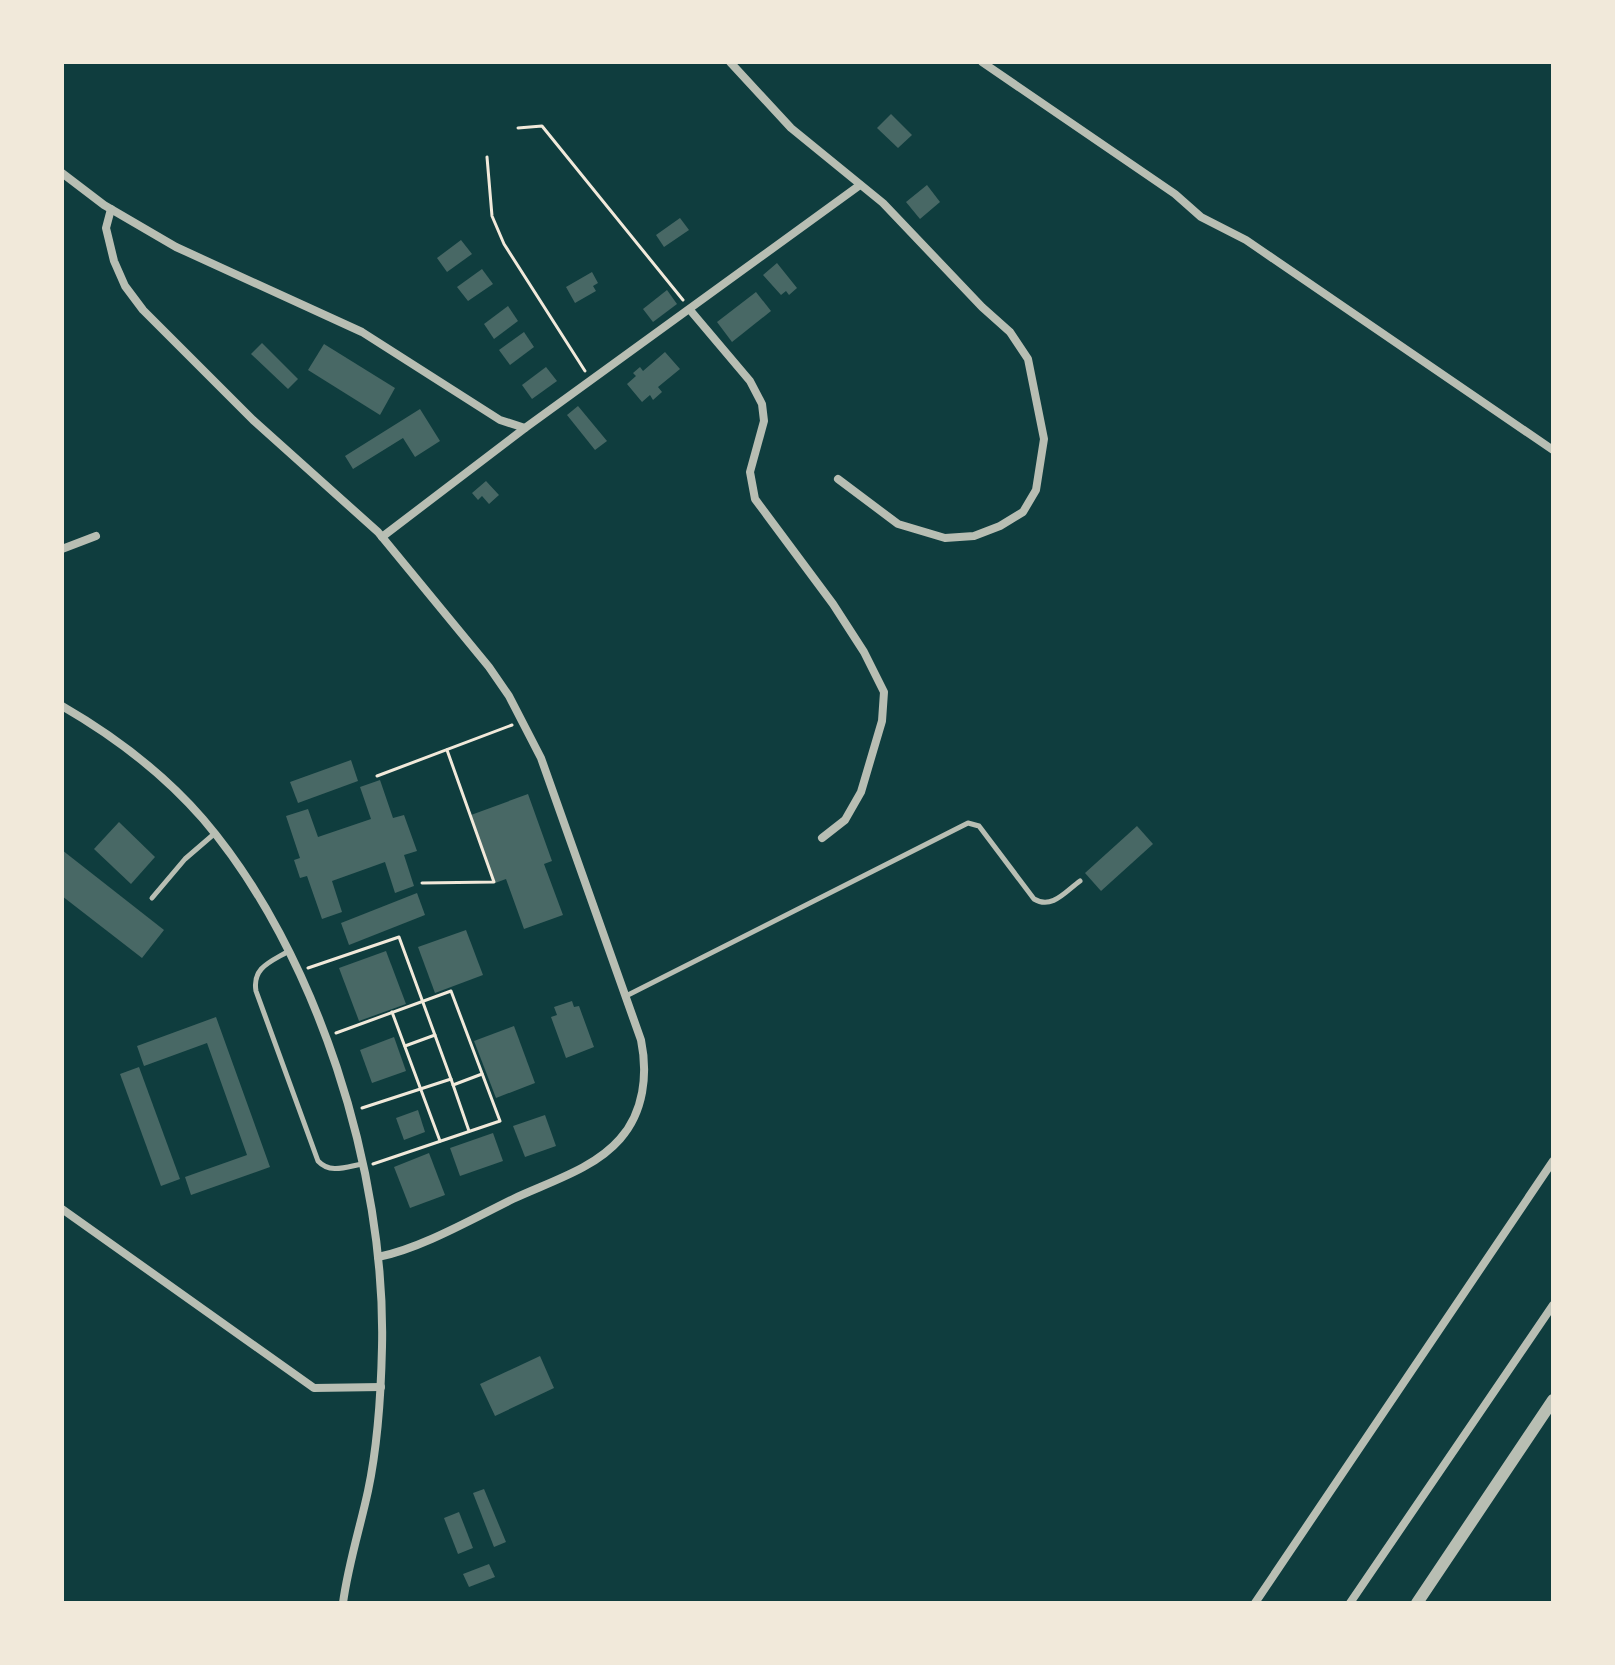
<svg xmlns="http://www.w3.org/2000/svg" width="1615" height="1665" viewBox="0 0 1615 1665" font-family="Mulish,sans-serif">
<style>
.building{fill:#486865}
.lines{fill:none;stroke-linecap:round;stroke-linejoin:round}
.path{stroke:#f1e9da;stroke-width:3}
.service{stroke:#b8beb3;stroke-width:5}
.minor{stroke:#b8beb3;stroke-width:8}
.tertiary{stroke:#b8beb3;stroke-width:12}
</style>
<rect width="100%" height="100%" fill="#0f3d3e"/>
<g class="building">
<path d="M891,114L912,135L898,148L877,128Z"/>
<path d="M927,185L940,202L920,219L906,202Z"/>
<path d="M680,218L689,230L664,247L656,235Z"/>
<path d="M461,240L472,254L447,272L437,258Z"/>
<path d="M777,263L797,288L789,295L786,291L781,295L763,275Z"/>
<path d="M482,269L493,284L468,301L457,287Z"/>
<path d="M592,272L598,283L593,286L596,291L575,303L566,287Z"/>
<path d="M667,290L677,304L653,322L643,309Z"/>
<path d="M756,292L771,311L732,342L717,322Z"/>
<path d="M508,306L518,321L494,339L484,324Z"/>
<path d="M524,332L534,347L510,365L499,350Z"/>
<path d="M262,343L298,379L288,389L251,354Z"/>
<path d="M324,344L395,388L380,415L308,370Z"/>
<path d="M665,352L680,369L658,387L662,392L653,400L650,395L642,402L627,384L636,376L633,373L640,367L643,371Z"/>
<path d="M546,367L557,381L532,399L522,385Z"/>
<path d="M578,406L607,441L595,450L567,415Z"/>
<path d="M420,409L440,441L415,457L403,438L353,469L345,456Z"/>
<path d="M486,481L499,495L489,504L482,496L478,500L472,493Z"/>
<path d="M351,760L358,781L298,803L290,782Z"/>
<path d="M380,780L393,818L404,815L417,851L404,855L414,886L395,893L385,862L332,881L342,912L322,919L307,876L300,878L294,860L300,858L286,816L308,809L318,837L371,819L360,787Z"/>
<path d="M528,794L552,861L544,864L563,915L524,929L506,879L495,883L471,815Z"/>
<path d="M119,822L155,857L131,884L94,849Z"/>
<path d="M1137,826L1153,844L1101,891L1085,873Z"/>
<path d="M62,850L164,930L142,958L62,896Z"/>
<path d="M417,893L425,915L349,945L341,923Z"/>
<path d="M466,930L483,975L435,993L418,947Z"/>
<path d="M386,951L406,1004L359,1021L339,968Z"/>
<path d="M572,1001L574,1007L579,1006L594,1047L566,1058L551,1017L557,1015L554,1007Z"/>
<path d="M216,1017L270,1167L191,1195L185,1177L247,1155L207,1043L144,1066L137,1046Z"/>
<path d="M514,1026L535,1083L496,1098L474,1041Z"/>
<path d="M394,1037L406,1071L372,1083L360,1050Z"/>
<path d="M139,1067L180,1179L161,1186L120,1074Z"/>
<path d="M418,1110L425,1132L404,1140L396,1118Z"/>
<path d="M545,1115L556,1146L525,1157L513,1126Z"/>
<path d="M493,1133L503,1161L460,1176L450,1148Z"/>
<path d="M429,1153L445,1195L410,1208L394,1167Z"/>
<path d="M540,1356L554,1388L495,1416L480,1384Z"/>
<path d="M484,1489L506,1542L494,1547L473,1493Z"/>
<path d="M459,1512L473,1548L458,1554L444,1518Z"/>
<path d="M489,1564L495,1577L469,1587L463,1574Z"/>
</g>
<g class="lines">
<g class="path">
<path d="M518,128L542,126L683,300"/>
<path d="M487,157L492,216L504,244L585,371"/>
<path d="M377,776L512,725"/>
<path d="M422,883L494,882L447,750"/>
<path d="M308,968L399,937L451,1079"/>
<path d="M392,1012L440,1141"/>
<path d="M336,1033L451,991L500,1121L373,1164"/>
<path d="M405,1046L435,1035"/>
<path d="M453,1085L482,1074"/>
<path d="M362,1108L451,1079L469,1131"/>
</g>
<g class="service">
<path d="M152,898L185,859L214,834"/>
<path d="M287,952C270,962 252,968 256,991L318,1161C330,1174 346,1167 362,1164"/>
<path d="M626,996L968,823L979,826L1034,899C1052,910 1066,891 1080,881"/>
</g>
<g class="minor">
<path d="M730,62L791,128L883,203L982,307L1010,332L1028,359L1044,439L1036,490L1023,512L1000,526L974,536L945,538L898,524L838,479"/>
<path d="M982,62L1175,194L1201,217L1246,240L1553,450"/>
<path d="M62,173L104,205L176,247L362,332L500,420L525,428"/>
<path d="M111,209L106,228L114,261L125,286L143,310L253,420L378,532L489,667L509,696L541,758L641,1040C648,1074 644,1112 620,1139C594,1169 549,1182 513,1199C474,1218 420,1249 378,1257"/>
<path d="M690,310L750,381L762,404L764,421L750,472L755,499L833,604L864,652L884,692L882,721L861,792L845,820L822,838"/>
<path d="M382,537L525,428L860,185"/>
<path d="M62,549L96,536"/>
<path d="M62,706C114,736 163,773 203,819C317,952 386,1173 382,1347C381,1394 378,1444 368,1491C360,1528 348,1565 343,1603"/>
<path d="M62,1209L314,1388L381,1387"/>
<path d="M1255,1603L1553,1161"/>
<path d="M1350,1603L1553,1305"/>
</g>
<path class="tertiary" d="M1417,1603L1553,1400"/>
</g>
<rect width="1615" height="1665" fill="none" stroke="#f1e9da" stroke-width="128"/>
</svg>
